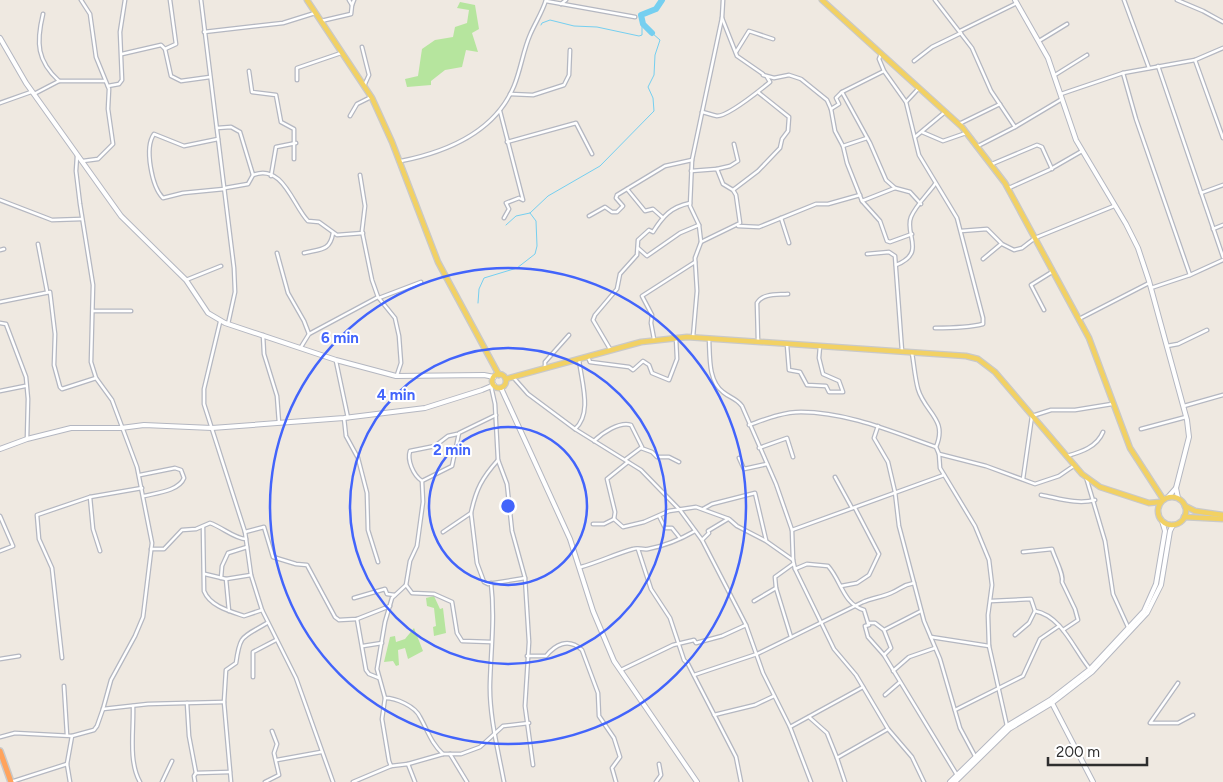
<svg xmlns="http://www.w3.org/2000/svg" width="1223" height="782" viewBox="0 0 1223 782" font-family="Figtree,sans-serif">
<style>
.green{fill:#b6e59e}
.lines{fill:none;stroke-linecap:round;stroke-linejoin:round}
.stream{stroke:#75cff0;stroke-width:1}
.river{stroke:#75cff0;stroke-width:6}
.street-casing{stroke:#b4b7c1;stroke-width:5}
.secondary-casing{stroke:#b4b7c1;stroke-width:6}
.primary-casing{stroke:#c9c9c9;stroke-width:7}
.highway-casing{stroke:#c9c9c9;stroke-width:8}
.street{stroke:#fff;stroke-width:2.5}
.secondary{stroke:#fff;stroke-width:4}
.primary{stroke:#f2d163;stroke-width:4.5}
.highway{stroke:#ffa35c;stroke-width:5}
.ring{fill:none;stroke:#4264fb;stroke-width:2.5}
.centre{fill:#4264fb;stroke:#fff;stroke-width:2.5}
.ring-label{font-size:15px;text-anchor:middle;font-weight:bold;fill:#4264fb;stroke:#fff;stroke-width:4;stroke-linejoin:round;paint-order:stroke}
</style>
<rect width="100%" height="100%" fill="#efe9e1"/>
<g class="green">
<path d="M460,2L475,5L479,29L472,33L478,52L466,50L462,67L445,70L431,81V85L407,87L405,79L418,76L422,49L435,40L453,37L455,27L467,23L469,10L457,8Z"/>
<path d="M434,596L440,609L443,608L446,633L434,636L433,627L436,626L434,608L427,606L426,598Z"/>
<path d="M414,628L423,651L408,659L405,648L398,650L399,665L396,666L393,661L384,662L390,637L395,636L396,642L405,639Z"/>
</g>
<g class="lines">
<g class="stream">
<path d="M541,25L542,23L550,20L574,26L597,27L639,36L642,35V21"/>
<path d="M506,225L516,216L530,213L548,196L600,166L654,111L653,98L648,87L654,75L655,55L660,40L652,33"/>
<path d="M478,303L479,289L484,278L517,268L535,254L537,246L536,221L530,213"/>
</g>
<path class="river" d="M652,33L643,24L641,15L656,9L662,0"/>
<g class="street-casing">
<g id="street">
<path d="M81,0L90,14L96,57L109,89L108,109L113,144L98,159L83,161"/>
<path d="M201,0L234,268L235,292L228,324"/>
<path d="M935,0L972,48L991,91L1015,127"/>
<path d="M1124,0L1149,68"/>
<path d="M1177,0L1203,11L1223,22"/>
<path d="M546,1L635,17"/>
<path d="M561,4L566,0"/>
<path d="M352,5L354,0"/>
<path d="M43,14C36,43 37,61 59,81H105"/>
<path d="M722,18L737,56L763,74"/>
<path d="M321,21L351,14L352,5L349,0"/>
<path d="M960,31L1017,3"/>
<path d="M204,32L283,23L315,13"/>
<path d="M1039,41L1067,24"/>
<path d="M362,47L369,75L364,86"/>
<path d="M165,49L176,44L170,0"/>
<path d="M736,52L749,31L773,39"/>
<path d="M122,54L161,45L165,49L171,76L181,81L210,77"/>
<path d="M881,54L879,59L884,71L906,102L919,155L957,218L983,318V324C967,328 951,328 935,328"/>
<path d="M1195,60L1223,138"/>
<path d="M914,61L932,47L961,33"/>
<path d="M1158,66L1223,257"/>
<path d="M249,71L252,92L276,95L281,122L294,129V159"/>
<path d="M1123,73L1136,119L1190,275"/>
<path d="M763,75L774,78L789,75L801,79L827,100L831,109L835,131L843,146L847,163L862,201L895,188"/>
<path d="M1055,75L1087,55"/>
<path d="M297,80V68L341,53"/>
<path d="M108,86L119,84L122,80L120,32L125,0"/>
<path d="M842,92L870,143L886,180L895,188L910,192L921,204"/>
<path d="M34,94L59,81"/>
<path d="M510,94L533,95L564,85L569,75L570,50"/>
<path d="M1061,94L1123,73L1195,60L1223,48"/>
<path d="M906,102L919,88"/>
<path d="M0,103L31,92"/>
<path d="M831,109L839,104L836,98L842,92L884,71"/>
<path d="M500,111L523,200L519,198L506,203L509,209L504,218"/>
<path d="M702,112C707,113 712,115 717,116C729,116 760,90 770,82L767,77"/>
<path d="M350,116L357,104L371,97"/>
<path d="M959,124L1000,104"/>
<path d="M217,128L231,127L240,132L253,175L248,184L225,188"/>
<path d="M922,132L943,141L966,133"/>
<path d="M915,137L945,112"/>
<path d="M218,139L184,146L154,134C144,148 152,187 163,198L183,193L224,189"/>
<path d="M507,142L576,123L592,154"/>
<path d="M843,146L867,138"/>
<path d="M978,146L1015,127L1062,99"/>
<path d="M401,161C446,152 495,132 514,86C521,69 523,51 530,35C535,23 542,13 546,0"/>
<path d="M992,164L1037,145L1042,147L1052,169"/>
<path d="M717,169L730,166L738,161L734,144"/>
<path d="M691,171L717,169L723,184L733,190L736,195L740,223L701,242"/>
<path d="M253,175C283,163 293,206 308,221L319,222L337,235L363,233"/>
<path d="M360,175L365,206L362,231L372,280L378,297L395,318L399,336L401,363L397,375"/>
<path d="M271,176L276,147L296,143"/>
<path d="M1009,188L1049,170L1082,151"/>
<path d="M627,189L645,211L653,209L662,217"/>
<path d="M733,190L758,171L780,148L782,139L788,131L789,117L759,93"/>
<path d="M1201,193L1223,185"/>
<path d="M0,200L52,220L82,219"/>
<path d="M862,201L880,221L887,241L890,242L912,234"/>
<path d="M589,216L605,207L612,212H617L623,206L616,198L617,195L665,166L692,160"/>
<path d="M781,218L789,243"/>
<path d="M738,226L759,227L816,204H828L860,195"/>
<path d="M1213,229L1223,225"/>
<path d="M961,231L987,229L1002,244L1014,250L1022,248L1035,238L1114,206"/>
<path d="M38,244L47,291"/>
<path d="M638,248L647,256L680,233L699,225"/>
<path d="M0,250L4,249"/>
<path d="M277,253L288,293L304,321L309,334"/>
<path d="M304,253C321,249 330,251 333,233"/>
<path d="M867,254L889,252L895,256L902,351"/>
<path d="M983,259L1001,244"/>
<path d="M896,265C927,253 904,234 911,217C916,205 928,194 935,184"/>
<path d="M186,280L221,266"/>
<path d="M1151,288L1190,275L1223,260"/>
<path d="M379,298L421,282"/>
<path d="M0,302L50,292L55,334L54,365L60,387L62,389L96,378"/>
<path d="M1044,310L1031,285L1052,272"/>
<path d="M93,311H131"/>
<path d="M1079,319L1149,283"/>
<path d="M220,322L204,389V404L245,532L251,575L262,610L296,678L333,782"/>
<path d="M0,323L6,324L26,377L28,399L27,439"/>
<path d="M263,335L264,354L277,396L279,423"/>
<path d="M693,337L697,291L695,258L701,242L699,225L690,206L692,160L722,18L723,0"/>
<path d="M654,339L651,323L652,315L642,296L695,262"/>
<path d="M709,339C710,356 708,381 723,392C730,398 736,398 742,406L776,484L792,530L793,560L795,569L834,649L856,675L888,729L912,757L924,782"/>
<path d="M758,341L757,303C763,293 777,295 788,294"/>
<path d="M787,345L789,370L800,372L807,385L826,386L829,392H843L839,381L823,374L819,358L820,346"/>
<path d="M1167,346L1178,344L1207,330"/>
<path d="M301,347L309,334L378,297"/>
<path d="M610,349L593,320L595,315L617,289L620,274L637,255L638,240L649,230L653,232C663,216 671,207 690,203"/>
<path d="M912,353C914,365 915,378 918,389C925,413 948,419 936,447L939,454L986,466L1035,484L1059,476L1075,465"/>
<path d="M588,357L590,362L629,367L633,370L643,361L649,365L652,373L669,380L677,359L676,338"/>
<path d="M336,361L348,418"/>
<path d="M545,368V362L569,335"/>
<path d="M513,377L528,394L575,429L641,470L680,510L702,540L746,625L763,673L790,727L811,782"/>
<path d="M491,386L495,404L498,460L507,484L512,531L525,578L529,642L525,706L533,765"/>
<path d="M0,391L25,386"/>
<path d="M1184,406L1223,395"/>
<path d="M344,418L346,436L358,458L367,493L368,530L378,562"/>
<path d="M749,425C766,419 783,412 801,412C847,412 893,432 936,447"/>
<path d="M878,426L874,438L888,462L895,492L899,526L924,621L940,659L960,728L975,756"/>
<path d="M575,429C593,413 581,381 579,359"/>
<path d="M1141,429L1186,417"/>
<path d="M594,441C602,433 620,421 631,425L642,447L626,459"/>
<path d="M641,448L652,452L657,457H669L679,462"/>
<path d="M759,448L787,438L793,457"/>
<path d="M939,454L940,468L975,526L989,560L992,585L988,615L989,646L1007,726"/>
<path d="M1067,456C1081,452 1097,447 1103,432"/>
<path d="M739,458L744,469L767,464"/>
<path d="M140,475L175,468L181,470L184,478C179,491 156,493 144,496"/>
<path d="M835,477L852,508"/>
<path d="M1086,477L1105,541L1113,594L1128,627"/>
<path d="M1023,479L1032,416L1051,410H1075L1112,404"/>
<path d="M422,481C413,475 407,460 410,451L435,446L448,436L457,434"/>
<path d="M1041,495C1058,498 1077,505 1095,500"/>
<path d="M90,497L93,529L100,551"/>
<path d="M703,509L712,504L755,493L766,540"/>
<path d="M471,513L477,563L484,582L488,584L525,578"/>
<path d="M0,516L13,546L0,551"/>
<path d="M659,516L665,528H672L680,538"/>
<path d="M614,519L623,527L644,522L669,511L696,507L729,519L737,526L766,541L793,560"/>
<path d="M614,519L615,512L607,479L628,462"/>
<path d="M593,524H604L614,519"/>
<path d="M203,527L204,591C210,606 229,611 244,616L262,610"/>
<path d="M792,530L944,475"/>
<path d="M245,532L264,527L273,557L296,564L307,565L335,617L339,620L357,619L390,606"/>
<path d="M443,532L471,513C476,489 482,478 498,460"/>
<path d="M702,540L709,533L708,531L728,519"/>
<path d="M151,549H164L182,530L196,529L210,523C222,527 235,539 246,539"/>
<path d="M638,549L651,589L670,618L684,660L688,664L736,757L741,782"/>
<path d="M1023,552L1052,549C1055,559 1064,574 1062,582L1075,609L1078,620L1063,630"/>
<path d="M581,567C599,562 615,554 633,549C638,547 642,550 648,549C664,546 681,539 695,531"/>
<path d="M795,569L807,564L828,566C841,580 843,604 864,610L868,623H875L884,630L891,648L884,655L957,775"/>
<path d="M205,574L226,579L251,575"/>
<path d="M221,578L222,566L228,553L247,547"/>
<path d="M226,579L229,611"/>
<path d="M491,583C495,617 491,649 490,683C489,715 498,750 504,782"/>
<path d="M406,585L412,593L434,594L452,602L457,633L462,641L491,642"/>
<path d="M841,586L857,583L869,575L879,554L855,508"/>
<path d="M776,588L791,637"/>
<path d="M354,598L385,589L387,594L395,595"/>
<path d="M754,601L776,588L775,577L793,564"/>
<path d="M991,601L1031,599L1035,611C1062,616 1074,650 1090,669"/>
<path d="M357,619L366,670L369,674L379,678"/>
<path d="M868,623L869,625L865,626L868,637L884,655"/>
<path d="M884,630L921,611"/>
<path d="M1015,635L1029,623L1035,611"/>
<path d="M931,637L989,646"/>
<path d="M363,646L382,643"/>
<path d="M527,656H546C555,645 568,637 582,650L598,693L599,716L614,738L620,757L612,768L616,782"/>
<path d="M62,658L52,568L39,539L37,515L90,497L142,488"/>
<path d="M0,659L19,656"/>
<path d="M621,670L673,645L694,640L696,643L722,636L746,625"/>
<path d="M893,671L909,657L935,648"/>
<path d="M694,675L757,654L863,602C872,598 882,597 891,593C901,589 902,585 914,583"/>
<path d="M253,677V652L276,640"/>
<path d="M1178,683L1150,723H1178L1193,715"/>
<path d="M64,686L67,735"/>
<path d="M885,695L900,682"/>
<path d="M385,698C396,698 415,706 420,717C428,731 431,743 443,754"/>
<path d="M187,703L189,736L196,773"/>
<path d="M133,706C134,729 128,761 140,782"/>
<path d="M103,709L148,704L224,702"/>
<path d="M955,710L1023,676L1040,639L1059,626"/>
<path d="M714,715L755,705L774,696"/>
<path d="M809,717L827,733L837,758"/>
<path d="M790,727L863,687"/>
<path d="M0,737L15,733L72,736L94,730L97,726L103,709L111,680L135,636L143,617L152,543L137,467L112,400L96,378L91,362L93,285L80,204L76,171L77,156"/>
<path d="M450,754L467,782"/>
<path d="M277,760L321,752"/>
<path d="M408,764L443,754H461L480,747L503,726L529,723"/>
<path d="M11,782L67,764"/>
<path d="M70,782L67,764L72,736"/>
<path d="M162,782L172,761"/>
<path d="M195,782L194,776L196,773L230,772"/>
<path d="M231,782L224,702L226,670L236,663C240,634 242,638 267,623"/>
<path d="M265,782L279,775L274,753L277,744L272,731"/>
<path d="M353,782L391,766"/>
<path d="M415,782L408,764L391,766L389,761L382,719L385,698L377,669L385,622L392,598L406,585L410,561L417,546L423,502L422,481L452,466L459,433L496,415"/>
<path d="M656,782L661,775L659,764"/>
<path d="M845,782L837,758L888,729"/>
</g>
</g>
<g class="secondary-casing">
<g id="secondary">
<path d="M1015,0L1048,58L1076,140L1126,224L1138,248L1149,281L1187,420L1189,437L1176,488L1178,498"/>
<path d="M0,38L26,83L121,216L186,280L208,313L225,323L336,360L396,376L484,375L494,377"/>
<path d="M501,388L570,539L593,611L614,661L697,782"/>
<path d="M0,449L27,439L71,428H121L144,425L212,428L344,418L425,408L482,390L494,385"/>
<path d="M1168,497L1176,488"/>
<path d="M1052,703L1093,782"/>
<path d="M950,782L1007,726L1050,700L1090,669L1144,611L1156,584L1165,531L1162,521"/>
<path d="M955,782L1009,729L1052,703L1092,672L1147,613L1161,585L1170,531L1173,525"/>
</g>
</g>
<g class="primary-casing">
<g id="primary">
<path d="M307,0L372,98L392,142L438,262L499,375"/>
<path d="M822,0L962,127L1005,183L1089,338L1130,448L1163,499"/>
<circle cx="499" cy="381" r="7"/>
<path d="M506,379L641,342L687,337L966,356L978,359L995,372L1082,474L1100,487L1149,503L1160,502"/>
<circle cx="1172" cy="511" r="14"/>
<path d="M1185,506L1195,511L1223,515"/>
<path d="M1184,517L1223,519"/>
</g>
</g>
<g class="highway-casing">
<path id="highway" d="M0,751L11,782"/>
</g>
<use href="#street" class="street"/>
<use href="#secondary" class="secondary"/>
<use href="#primary" class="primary"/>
<use href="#highway" class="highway"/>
</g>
<g class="ring">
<circle cx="508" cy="506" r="79"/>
<circle cx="508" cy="506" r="158"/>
<circle cx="508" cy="506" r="238"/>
</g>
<circle cx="508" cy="506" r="8" class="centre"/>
<g class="ring-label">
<text x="340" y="343">6 min</text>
<text x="396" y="400">4 min</text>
<text x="452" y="455">2 min</text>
</g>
<path d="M1048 757v8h99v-8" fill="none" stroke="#2e2e2e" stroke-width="2.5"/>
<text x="1056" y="757" font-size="15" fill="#2e2e2e" stroke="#ffffff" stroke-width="4" paint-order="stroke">200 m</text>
</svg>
